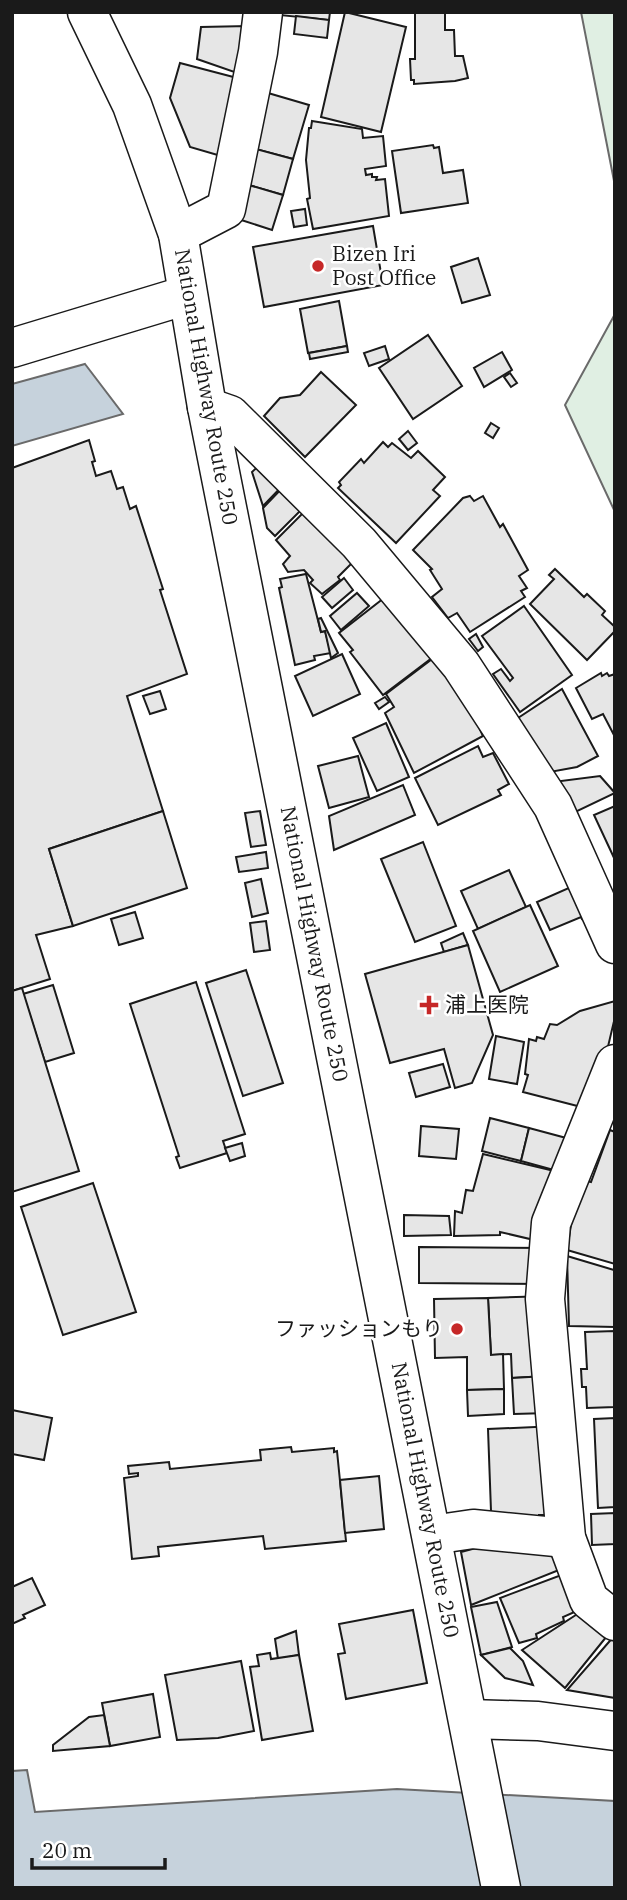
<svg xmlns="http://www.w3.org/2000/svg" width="627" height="1900" viewBox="0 0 627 1900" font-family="'IBM Plex Serif','Noto Sans JP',serif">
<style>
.green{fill:#e0efe3;stroke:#6a6a6a;stroke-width:2}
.water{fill:#c6d2dc;stroke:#6a6a6a;stroke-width:2}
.building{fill:#e6e6e6;stroke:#1a1a1a;stroke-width:2}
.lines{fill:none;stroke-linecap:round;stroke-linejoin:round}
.street-casing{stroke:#1a1a1a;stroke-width:41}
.secondary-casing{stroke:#1a1a1a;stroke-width:41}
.highway-casing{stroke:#1a1a1a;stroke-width:41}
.street{stroke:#fff;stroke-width:38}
.secondary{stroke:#fff;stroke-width:38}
.highway{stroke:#fff;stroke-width:38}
.poi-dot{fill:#c62828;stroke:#fff;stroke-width:2.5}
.labels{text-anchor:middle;stroke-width:5;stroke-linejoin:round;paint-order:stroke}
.poi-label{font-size:21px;fill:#1a1a1a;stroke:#fff;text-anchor:start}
.street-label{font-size:21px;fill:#1a1a1a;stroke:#fff}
</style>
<rect width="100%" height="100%" fill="#fff"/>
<g class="green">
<path d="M581,12H615V186Z"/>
<path d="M615,314V512L565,405Z"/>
</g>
<g class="water">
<path d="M85,364L123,414L12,446V384Z"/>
<path d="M27,1770L35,1812L397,1789L615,1801V1888H12V1771Z"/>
</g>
<g class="building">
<path d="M280,12H330L329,20L279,15Z"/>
<path d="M345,12L406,27L381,132L321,117Z"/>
<path d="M415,12H445V30H454L455,56H463L468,78L455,81L414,84V80H411L410,59H415Z"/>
<path d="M296,16L329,20L327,38L294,34Z"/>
<path d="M248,26L240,74L197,59L201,27Z"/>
<path d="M180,63L241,79L221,156L190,147L170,98Z"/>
<path d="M268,93L309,105L293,159L252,148Z"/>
<path d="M312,121L362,129L363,138L383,136L386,166L365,169L366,175L372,174V177H377L376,180L385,179L389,216L313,229L307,199L310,198L306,160L309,128H311Z"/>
<path d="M433,145L434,148L439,147L443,173L463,170L468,203L401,213L392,151Z"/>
<path d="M252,148L293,159L283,195L242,183Z"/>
<path d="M242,183L283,195L272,230L235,218Z"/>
<path d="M305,209L307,225L294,227L291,211Z"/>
<path d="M373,226L383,285L264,307L253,247Z"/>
<path d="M478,258L490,295L462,303L451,267Z"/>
<path d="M339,301L347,346L308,353L300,309Z"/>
<path d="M428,335L462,386L413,419L379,368Z"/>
<path d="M347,346L348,352L310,359L309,353Z"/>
<path d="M385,346L389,359L369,366L364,353Z"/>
<path d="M502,352L512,370L484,387L474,368Z"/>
<path d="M321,372L356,405L305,457L264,416L280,398L300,395Z"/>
<path d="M510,373L517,383L511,387L504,377Z"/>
<path d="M491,423L499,428L493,438L485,433Z"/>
<path d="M408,431L417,443L408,450L399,439Z"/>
<path d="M89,440L95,461L92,462L96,476L111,471L117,489L123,487L130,509L136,506L163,589L160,590L187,674L127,696L163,811L49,849L73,926L36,935L50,979L12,991V468Z"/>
<path d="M383,442L388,447L392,443L411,458L418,451L445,477L433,490L440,496L396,543L338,488L341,485L339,482L361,459L364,463Z"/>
<path d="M268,457L290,478L263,506L252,472Z"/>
<path d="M287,483L308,503L275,536L267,528L263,508Z"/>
<path d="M470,496L474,501L483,496L500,527L503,524L528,570L519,576L527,588L521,591L525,597L470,632L457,613L448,618L432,597L442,589L430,570L432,569L413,550L463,498Z"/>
<path d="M311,505L360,555L338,577L340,580L322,594L310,583L313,580L304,570L288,572L283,564L290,556L276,540Z"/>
<path d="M555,569L584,597L587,594L605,611L602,615L615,627V631L587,660L530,604L554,579L549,575Z"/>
<path d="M306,574L321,632L325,631L331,653L314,656L315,660L295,665L279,588L282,587L280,579Z"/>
<path d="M344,578L353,590L332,608L322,597Z"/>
<path d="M357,593L369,606L341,630L330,616Z"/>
<path d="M384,598L445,648L383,695L350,652L353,650L339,633Z"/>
<path d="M524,606L572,675L520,712L493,674L501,669L510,681L513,678L482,636Z"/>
<path d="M321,618L338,653L331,658L325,631L321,632L318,619Z"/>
<path d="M476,634L483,647L478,651L469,639Z"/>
<path d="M444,650L483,736L414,773L385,713L394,707L386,694Z"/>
<path d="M342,654L360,694L313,716L295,676Z"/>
<path d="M601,673L602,676L607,673L609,676L615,674V737L603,714L592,719L576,688Z"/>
<path d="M562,689L598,756L577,767L550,772L518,718Z"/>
<path d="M160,691L166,709L150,714L143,696Z"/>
<path d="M385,697L389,702L379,709L375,703Z"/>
<path d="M386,723L409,777L377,791L353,738Z"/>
<path d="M478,746L483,757L493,753L509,784L498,790L501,795L438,825L415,778Z"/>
<path d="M358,756L369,797L329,808L318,766Z"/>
<path d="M600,776L615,793L569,815L553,782Z"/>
<path d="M403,785L415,815L334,850L329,816Z"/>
<path d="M615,806V860L594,815Z"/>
<path d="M163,811L187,888L73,926L49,849Z"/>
<path d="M260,811L266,845L251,847L245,813Z"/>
<path d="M423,842L456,926L415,942L381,859Z"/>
<path d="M266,852L268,868L239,872L236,857Z"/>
<path d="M509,870L526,907L478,929L461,891Z"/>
<path d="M261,879L268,913L252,917L245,883Z"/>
<path d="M580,883L594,914L582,919L581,917L550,930L537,902Z"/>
<path d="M530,905L558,966L500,992L473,931Z"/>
<path d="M135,912L143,938L119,945L111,919Z"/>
<path d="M266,921L270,950L254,952L250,923Z"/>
<path d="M463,933L468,945L444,952L441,943Z"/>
<path d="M468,945L493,1035L472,1083L455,1088L444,1049L390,1063L365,974Z"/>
<path d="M246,970L283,1083L243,1096L206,983Z"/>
<path d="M196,982L245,1134L223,1141L227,1153L180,1168L176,1157L179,1156L130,1004Z"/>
<path d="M53,985L74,1053L45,1062L23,994Z"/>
<path d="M22,988L79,1171L12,1192V991Z"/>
<path d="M615,1001V1017L593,1110L523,1092L528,1075L525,1074L529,1039L536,1041L537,1037L544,1039L550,1024L557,1025L580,1011Z"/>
<path d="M496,1036L524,1042L517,1084L489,1079Z"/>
<path d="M443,1064L450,1087L416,1097L409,1073Z"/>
<path d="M490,1118L529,1128L521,1161L482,1151Z"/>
<path d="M421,1126L459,1129L456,1159L419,1156Z"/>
<path d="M529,1128L570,1139L561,1172L521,1161Z"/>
<path d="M610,1130L615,1132V1264L567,1250L573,1212L583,1180L591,1182Z"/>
<path d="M242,1143L245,1156L230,1161L225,1148Z"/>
<path d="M483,1154L567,1174L547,1243L500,1232V1235L454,1236L455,1211L462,1213L466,1190L473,1191Z"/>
<path d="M93,1183L136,1312L63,1335L21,1207Z"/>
<path d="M404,1215L449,1216L451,1235L404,1236Z"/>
<path d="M419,1247L550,1248L549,1284L419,1283Z"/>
<path d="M567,1256L614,1270L615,1327L569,1326Z"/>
<path d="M549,1296L546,1376L512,1378L511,1354L491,1355L488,1298Z"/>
<path d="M488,1298L491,1355L503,1354L504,1389L467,1390V1357L435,1358L434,1299Z"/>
<path d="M615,1331V1407L587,1408L586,1387H582L581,1369H587L585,1332Z"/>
<path d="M546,1376L548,1413L514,1414L512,1378Z"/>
<path d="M504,1389V1414L468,1416L467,1390Z"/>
<path d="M12,1410L52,1418L44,1460L12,1454Z"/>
<path d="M615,1418V1507L598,1508L594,1419Z"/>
<path d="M557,1426V1515H539V1520L500,1518L491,1511L488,1429Z"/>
<path d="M291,1447L292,1452L334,1448V1452L337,1451L346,1541L265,1549L263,1536L158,1547L159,1556L132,1559L124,1478L138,1476V1473L129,1474L128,1466L169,1462L170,1469L261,1460L260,1450Z"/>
<path d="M379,1476L384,1529L345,1533L340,1480Z"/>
<path d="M615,1513V1544L592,1545L591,1514Z"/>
<path d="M491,1544L555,1555L564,1568L471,1605L461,1552Z"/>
<path d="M564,1574L579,1610L563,1617L564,1621L536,1634L537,1638L519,1643L500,1598Z"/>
<path d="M32,1578L45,1605L23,1615L25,1618L12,1624V1587Z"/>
<path d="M497,1602L512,1647L481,1655L471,1607Z"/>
<path d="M413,1610L427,1683L346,1699L338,1654L345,1653L339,1624Z"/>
<path d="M582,1611L607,1636L565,1688L522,1650Z"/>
<path d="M296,1631L299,1655L278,1659L275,1639Z"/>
<path d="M615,1635V1698L567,1690Z"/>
<path d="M510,1648L523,1661L533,1685L505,1678L481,1655Z"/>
<path d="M270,1653L271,1659L299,1655L313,1731L262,1740L250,1667L259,1666L257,1655Z"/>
<path d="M241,1661L254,1731L218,1738L177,1740L165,1675Z"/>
<path d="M153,1694L160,1737L110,1746L102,1703Z"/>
<path d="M104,1715L110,1746L53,1751V1745L89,1717Z"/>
</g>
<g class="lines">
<g class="street-casing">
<g id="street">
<path d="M178,234L226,209L258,52L263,12"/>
<path d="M12,348L187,295"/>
<path d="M207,407L230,415L359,543L461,665L553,806L615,944"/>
<path d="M615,1064L551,1223L545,1299L566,1538L589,1600L615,1621"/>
<path d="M432,1535L473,1529L566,1538"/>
</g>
</g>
<g class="secondary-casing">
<path id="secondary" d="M469,1719L538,1721L615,1731"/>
</g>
<g class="highway-casing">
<path id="highway" d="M87,12L132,105L178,234L207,407L501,1888"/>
</g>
<use href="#street" class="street"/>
<use href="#secondary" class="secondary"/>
<use href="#highway" class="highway"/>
</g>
<g class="poi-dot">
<circle cx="318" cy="266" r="7"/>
<path d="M425.5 994.5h7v7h7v7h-7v7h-7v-7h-7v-7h7z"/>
<circle cx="457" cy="1329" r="7"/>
</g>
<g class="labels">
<g class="poi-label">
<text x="332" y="261">Bizen Iri<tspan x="332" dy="24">Post Office</tspan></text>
<text x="445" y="1012">浦上医院</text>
<text x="443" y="1336" text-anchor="end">ファッションもり</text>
</g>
<g class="street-label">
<text transform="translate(206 387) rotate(80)" y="7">National Highway Route 250</text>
<text transform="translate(314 944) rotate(79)" y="7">National Highway Route 250</text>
<text transform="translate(425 1500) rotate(79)" y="7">National Highway Route 250</text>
</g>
</g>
<rect width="627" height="1900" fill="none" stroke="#1a1a1a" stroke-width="28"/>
<path d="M32 1858v10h133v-10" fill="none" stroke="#1a1a1a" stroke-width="3.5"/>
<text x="42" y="1858" font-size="21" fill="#1a1a1a" stroke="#ffffff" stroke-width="5" paint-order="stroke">20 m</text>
</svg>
